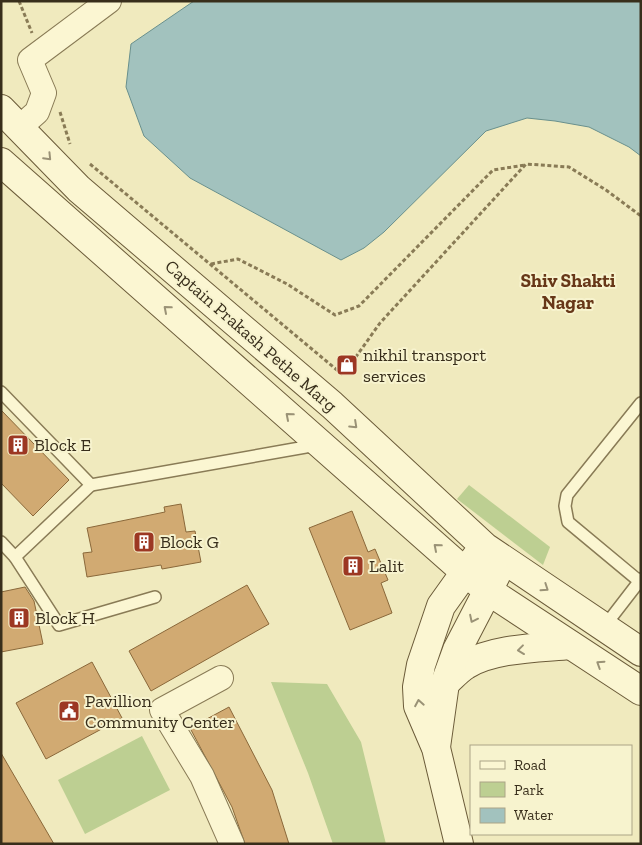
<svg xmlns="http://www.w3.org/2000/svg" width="642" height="845" viewBox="0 0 642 845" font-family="'Zilla Slab',serif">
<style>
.green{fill:#bdcf92}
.water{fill:#a2c2be;stroke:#69908d}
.building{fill:#d1aa72;stroke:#8a683a}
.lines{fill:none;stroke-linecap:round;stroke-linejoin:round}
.lane-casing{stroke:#897b56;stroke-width:14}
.street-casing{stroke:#897b56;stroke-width:26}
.secondary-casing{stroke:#6b5b39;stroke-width:30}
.path{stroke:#897b56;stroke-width:3;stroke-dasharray:4 2.5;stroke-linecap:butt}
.lane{stroke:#fbf6d2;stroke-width:11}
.street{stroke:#fbf6d2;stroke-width:24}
.secondary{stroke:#fbf6d2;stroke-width:28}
.oneway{stroke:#9a9276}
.labels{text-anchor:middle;stroke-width:4;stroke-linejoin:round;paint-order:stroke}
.street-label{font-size:18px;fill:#382e1b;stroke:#f7f3ce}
.poi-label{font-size:18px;fill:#382e1b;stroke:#f7f3ce;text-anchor:start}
.neighbourhood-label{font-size:19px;font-weight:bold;fill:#673718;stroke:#f7f3ce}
</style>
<rect width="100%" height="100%" fill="#f0eabe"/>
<g class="green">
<path d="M469,485L550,547L543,565L457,499Z"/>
<path d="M271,682L327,684L361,742L386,844H333L308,773Z"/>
<path d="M142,736L170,790L85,834L58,780Z"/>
</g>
<path class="water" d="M194,1H641V156L629,147L589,127L555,121L527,118L486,131L384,232L364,248L341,260L190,178L144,136L126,87L131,44Z"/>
<g class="building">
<path d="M1,410L69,480L33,516L1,483Z"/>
<path d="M181,504L186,532L195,531L201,562L162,569L161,565L87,577L83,553L92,552L87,528L165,512L164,507Z"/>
<path d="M352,511L368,552L375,549L388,580L381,583L392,613L350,630L309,528Z"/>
<path d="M247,585L269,624L151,691L129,651Z"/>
<path d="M25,587L34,601L43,644L1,652V592Z"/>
<path d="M92,662L122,718L46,759L16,703Z"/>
<path d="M229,707L272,790L289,844H245L232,807L190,728Z"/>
<path d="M1,753L54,844H1Z"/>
</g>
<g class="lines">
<g class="lane-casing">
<g id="lane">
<path d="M1,392L91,485L317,445"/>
<path d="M1,542L15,557L91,485"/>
<path d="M15,557L59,625L155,597"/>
<path d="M639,581L568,522L565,506L567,495L641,403"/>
<path d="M604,627L641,579"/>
</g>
</g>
<g class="street-casing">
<g id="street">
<path d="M19,128L37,112L44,93L30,60L109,1"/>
<path d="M221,678L162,710L202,776L232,844"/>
</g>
</g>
<g class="secondary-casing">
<g id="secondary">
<path d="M1,109L79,189L332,405L485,547L641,652"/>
<path d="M1,162L465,572L487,590L641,691"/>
<path d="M445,683C452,677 459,669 466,665C493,648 539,648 570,645"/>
<path d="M436,747L445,683L457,650L496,575"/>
<path d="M459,844L436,748L418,706L417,687L421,665L441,606L476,557"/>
</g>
</g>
<g class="path">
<path d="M19,1L32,33"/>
<path d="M60,112L70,144"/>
<path d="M90,164L343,375L380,323L526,164L569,167L606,190L641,216"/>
<path d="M211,264L238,259L287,284L335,315L359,306L493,170L525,165"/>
</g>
<use href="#lane" class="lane"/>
<use href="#street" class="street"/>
<use href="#secondary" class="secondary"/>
</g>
<defs><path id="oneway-chevron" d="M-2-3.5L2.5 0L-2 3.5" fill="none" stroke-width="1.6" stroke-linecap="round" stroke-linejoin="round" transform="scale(1.25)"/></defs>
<g class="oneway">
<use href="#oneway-chevron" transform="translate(48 157) rotate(46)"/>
<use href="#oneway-chevron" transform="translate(167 309) rotate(-139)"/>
<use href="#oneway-chevron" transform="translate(289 416) rotate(-139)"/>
<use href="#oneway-chevron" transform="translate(354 425) rotate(43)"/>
<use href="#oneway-chevron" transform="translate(437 547) rotate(-139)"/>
<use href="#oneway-chevron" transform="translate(545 588) rotate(34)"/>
<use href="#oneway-chevron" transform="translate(473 619) rotate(116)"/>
<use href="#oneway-chevron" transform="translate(521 650) rotate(173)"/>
<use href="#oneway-chevron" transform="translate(600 664) rotate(-147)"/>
<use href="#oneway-chevron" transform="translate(419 703) rotate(-100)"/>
</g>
<defs>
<g id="shop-square" transform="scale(1.125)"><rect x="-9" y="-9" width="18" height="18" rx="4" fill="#9c3723" stroke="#f7f3ce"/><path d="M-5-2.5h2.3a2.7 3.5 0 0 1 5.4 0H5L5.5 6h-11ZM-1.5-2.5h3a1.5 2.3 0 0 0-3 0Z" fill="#fff"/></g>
<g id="building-square" transform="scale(1.125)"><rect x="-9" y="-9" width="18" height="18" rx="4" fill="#9c3723" stroke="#f7f3ce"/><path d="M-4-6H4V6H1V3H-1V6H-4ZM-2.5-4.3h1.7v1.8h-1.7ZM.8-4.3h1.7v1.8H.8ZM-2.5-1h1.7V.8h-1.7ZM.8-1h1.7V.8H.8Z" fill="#fff"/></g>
<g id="civic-square" transform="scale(1.125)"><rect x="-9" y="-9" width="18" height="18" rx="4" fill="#9c3723" stroke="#f7f3ce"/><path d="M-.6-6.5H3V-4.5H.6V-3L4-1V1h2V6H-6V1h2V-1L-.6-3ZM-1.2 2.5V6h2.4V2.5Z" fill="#fff"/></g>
</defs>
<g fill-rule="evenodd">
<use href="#shop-square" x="347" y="365"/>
<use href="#building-square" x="18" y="445"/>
<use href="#building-square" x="144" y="542"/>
<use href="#building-square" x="353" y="566"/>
<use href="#building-square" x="19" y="618"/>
<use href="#civic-square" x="69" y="711"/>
</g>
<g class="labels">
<g class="street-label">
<text transform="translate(251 336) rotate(41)" y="6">Captain Prakash Pethe Marg</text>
</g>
<g class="poi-label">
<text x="363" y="361">nikhil transport<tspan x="363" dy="21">services</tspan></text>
<text x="34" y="451">Block E</text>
<text x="160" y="548">Block G</text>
<text x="369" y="572">Lalit</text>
<text x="35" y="624">Block H</text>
<text x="85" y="707">Pavillion<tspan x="85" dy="21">Community Center</tspan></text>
</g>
<g class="neighbourhood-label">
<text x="568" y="287">Shiv Shakti<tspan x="568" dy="22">Nagar</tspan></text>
</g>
</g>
<rect width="642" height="845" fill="none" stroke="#382e1b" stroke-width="5"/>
<rect x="470" y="745" width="162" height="90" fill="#f7f3ce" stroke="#aba486"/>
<rect x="480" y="761" width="25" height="8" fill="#fbf6d2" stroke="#aba486"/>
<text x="514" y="770" font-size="15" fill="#382e1b">Road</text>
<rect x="480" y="782" width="25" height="15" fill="#bdcf92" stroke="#aba486"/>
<text x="514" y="795" font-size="15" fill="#382e1b">Park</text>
<rect x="480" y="808" width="25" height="15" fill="#a2c2be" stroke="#aba486"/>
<text x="514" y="820" font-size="15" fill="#382e1b">Water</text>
</svg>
